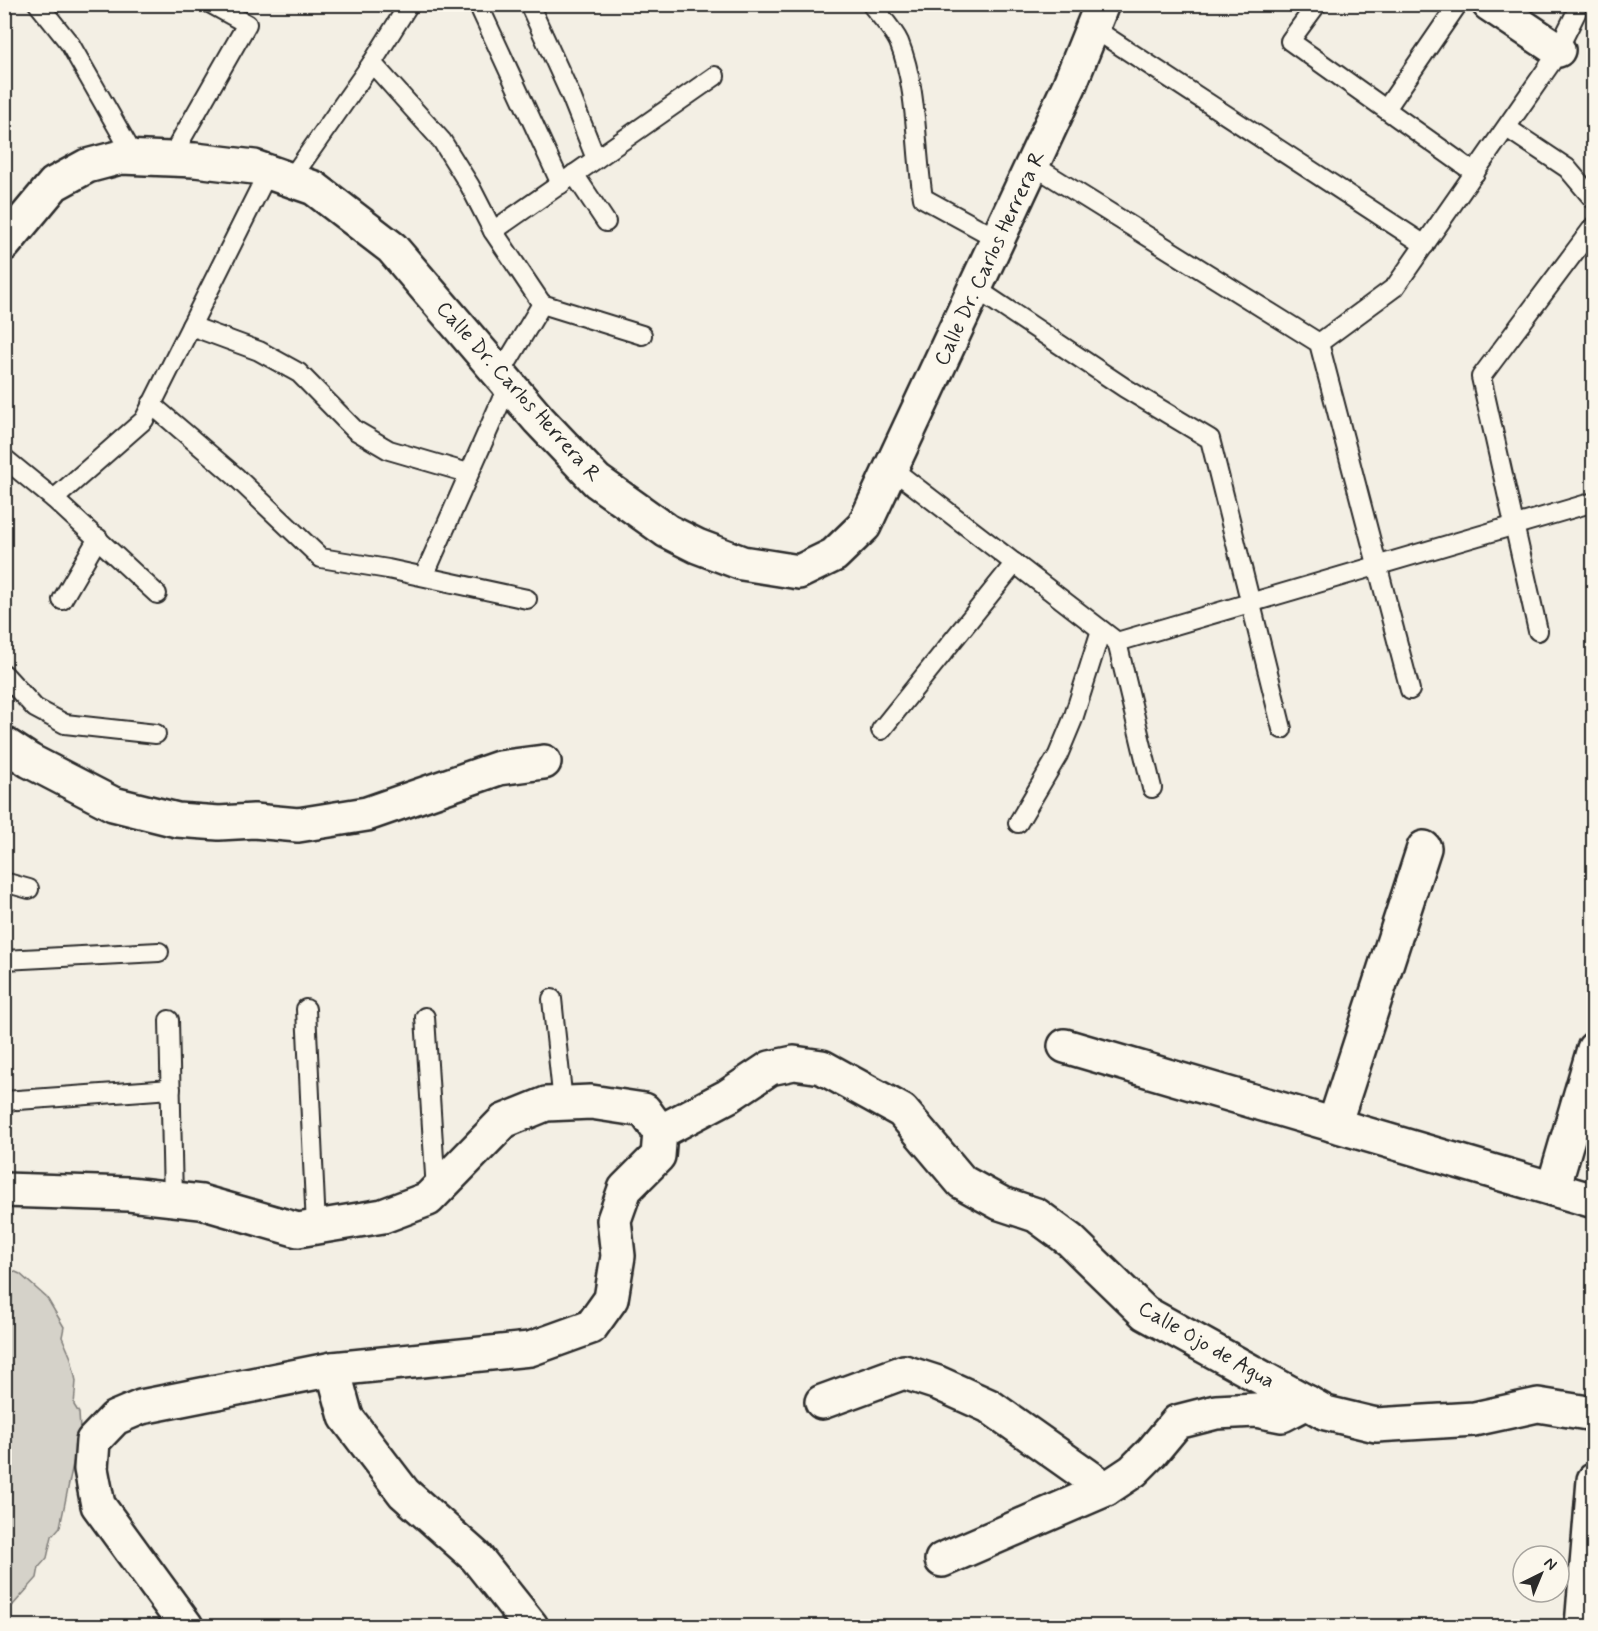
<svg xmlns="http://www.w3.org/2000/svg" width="1598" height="1631" viewBox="0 0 1598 1631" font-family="Mynerve,sans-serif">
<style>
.green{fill:#d5d2c9;stroke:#807e7a;stroke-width:1.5}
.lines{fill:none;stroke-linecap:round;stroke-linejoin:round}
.service-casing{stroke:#2b2b2b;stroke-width:22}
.minor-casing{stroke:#2b2b2b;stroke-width:38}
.service{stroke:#fbf7ec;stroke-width:18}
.minor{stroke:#fbf7ec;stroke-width:33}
.labels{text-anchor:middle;stroke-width:4.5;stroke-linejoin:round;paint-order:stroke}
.street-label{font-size:21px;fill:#2b2b2b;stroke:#fbf7ec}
</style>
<rect width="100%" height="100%" fill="#f3efe4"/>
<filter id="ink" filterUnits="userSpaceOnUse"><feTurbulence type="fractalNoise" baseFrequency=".0167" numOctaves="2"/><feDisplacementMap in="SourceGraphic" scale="12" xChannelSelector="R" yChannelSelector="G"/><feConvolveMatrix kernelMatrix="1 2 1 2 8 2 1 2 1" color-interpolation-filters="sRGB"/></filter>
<g filter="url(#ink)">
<path class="green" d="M4,1267L20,1274L47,1298L64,1327L62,1337L71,1358L76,1381L74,1405L79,1413L80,1430L60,1527L52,1536L47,1558L39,1567L37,1578L5,1614Z"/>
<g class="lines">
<g class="service-casing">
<g id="service">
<path d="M38,4L70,44L135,158"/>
<path d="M478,4L561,184"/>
<path d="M529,4L571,96L596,159"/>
<path d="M871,4C880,16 893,29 899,42C918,89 915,148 923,198L998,239"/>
<path d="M1317,4L1290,41L1475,173"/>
<path d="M1093,28L1425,245"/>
<path d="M372,63L442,141L470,186L493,231L542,304L642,335"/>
<path d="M1386,109L1458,4"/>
<path d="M1507,128L1567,168L1594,200"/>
<path d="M170,159L247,24L211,4"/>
<path d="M1033,165L1319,343L1410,690"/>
<path d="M574,174L606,222"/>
<path d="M290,180L372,63L409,4"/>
<path d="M493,231L715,76"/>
<path d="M975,288L1125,388L1210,439L1282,729"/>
<path d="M191,326L259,351L299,373L355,430L389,450L468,473"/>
<path d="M1319,343L1395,287L1551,63L1576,13"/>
<path d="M500,374L542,304"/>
<path d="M151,404L235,476L321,558L388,569L527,599"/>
<path d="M4,458L54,499L144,420L268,172"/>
<path d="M891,468L1117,642L1152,788"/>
<path d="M54,499L157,594"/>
<path d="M424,576L509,383"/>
<path d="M62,600L98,538"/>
<path d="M1538,631L1481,377L1594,226"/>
<path d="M1117,642L1594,502"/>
<path d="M4,674L35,708L65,724L156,734"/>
<path d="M881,730L1015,563"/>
<path d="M1018,823L1058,755L1073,719L1101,630"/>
<path d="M4,882L29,889"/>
<path d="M4,960L159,952"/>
<path d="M552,999L563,1103"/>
<path d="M306,1009L316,1227"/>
<path d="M425,1017L436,1191"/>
<path d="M169,1020L173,1199"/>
<path d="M4,1101L171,1089"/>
</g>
</g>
<g class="minor-casing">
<g id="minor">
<path d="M1489,4L1558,50"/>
<path d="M4,244L54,184L87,166L121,157L195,160L254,167L314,188L392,248L539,420L597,481L667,531L697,546L742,563L799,572L834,555L864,526L1069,86L1102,4"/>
<path d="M4,744L30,761L113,804L177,820L219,823L254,821L298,825L367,814L499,768L544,762"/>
<path d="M1065,1046L1594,1201"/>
<path d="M1334,1125L1424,848"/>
<path d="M660,1132L728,1096L770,1068L794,1063L822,1067L902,1111L962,1182L1000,1203L1036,1215L1070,1240L1145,1313L1326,1413L1376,1425L1474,1419L1538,1405L1594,1414"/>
<path d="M1553,1189L1594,1049"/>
<path d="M4,1190L129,1194L201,1202L298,1230L383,1216L428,1199L504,1121L546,1104L591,1102L644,1110L660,1132"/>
<path d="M333,1369L346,1417L404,1493L476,1557L531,1626"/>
<path d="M822,1402L904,1372L938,1383L989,1406L1106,1489"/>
<path d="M942,1560L1106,1489L1133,1471L1152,1452L1177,1422L1216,1412L1256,1410L1282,1415L1307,1402"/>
<path d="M186,1626L98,1505L91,1469L93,1441L115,1418L141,1407L333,1369L530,1349L591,1327L611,1299L618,1256L614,1220L625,1189L658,1156L660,1132"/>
<path d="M1582,1626L1594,1480"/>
</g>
</g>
<use href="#service" class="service"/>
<use href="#minor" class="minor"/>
</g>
</g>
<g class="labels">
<g class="street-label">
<text transform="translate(989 258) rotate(-65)" y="7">Calle Dr. Carlos Herrera R</text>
<text transform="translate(519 391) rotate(48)" y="7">Calle Dr. Carlos Herrera R</text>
<text transform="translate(1207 1344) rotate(30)" y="7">Calle Ojo de Agua</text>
</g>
</g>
<rect width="1598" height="1631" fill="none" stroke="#fbf7ec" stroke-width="24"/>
<rect x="12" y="12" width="1574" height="1607" fill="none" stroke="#2b2b2b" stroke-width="2" filter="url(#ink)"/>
<g transform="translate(1541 1574) rotate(43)"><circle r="28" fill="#fbf7ec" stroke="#a8a59f" stroke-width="1.5"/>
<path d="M0-4.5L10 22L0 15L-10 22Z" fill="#2b2b2b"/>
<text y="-9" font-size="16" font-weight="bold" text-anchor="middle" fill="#2b2b2b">N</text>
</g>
</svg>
